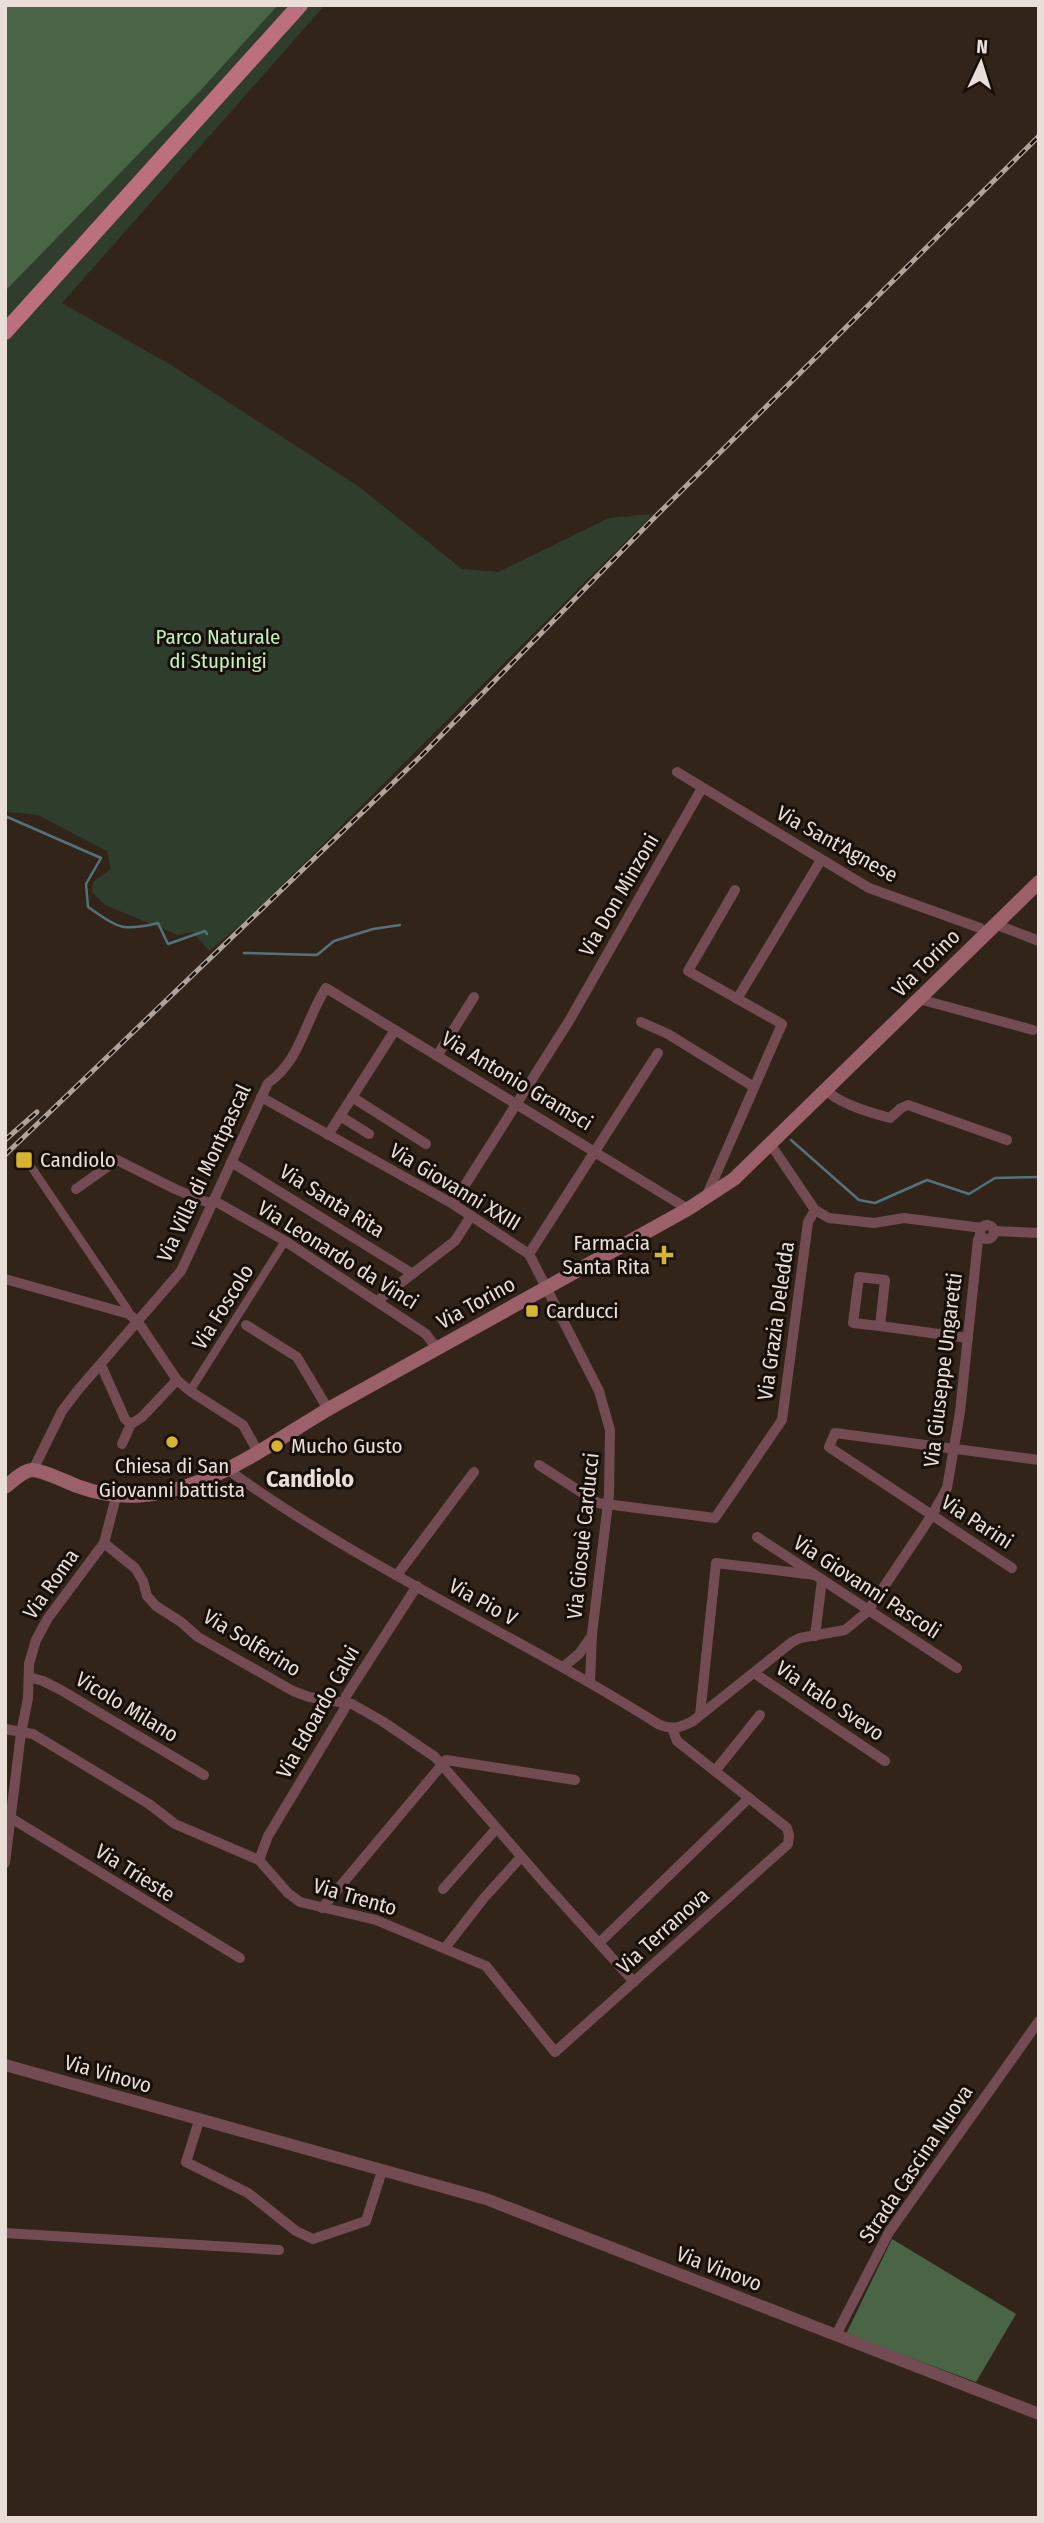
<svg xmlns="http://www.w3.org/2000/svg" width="1044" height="2523" viewBox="0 0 1044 2523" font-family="'Fira Sans Condensed',sans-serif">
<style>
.green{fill:#2f3d2d}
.forest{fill:#4a6446}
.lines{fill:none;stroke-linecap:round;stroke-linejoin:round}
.stream{stroke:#54727b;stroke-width:2.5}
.pedestrian{stroke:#734c53;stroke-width:8}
.minor{stroke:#734c53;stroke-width:10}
.tertiary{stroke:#734c53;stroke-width:12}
.secondary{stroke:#9c606b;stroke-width:14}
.primary{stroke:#bc6f7e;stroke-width:16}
.rail-casing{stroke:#afa39b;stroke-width:5}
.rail{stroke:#160f0a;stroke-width:2.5;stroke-dasharray:8;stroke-linecap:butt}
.poi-dot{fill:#d7b434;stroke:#160f0a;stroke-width:2.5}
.labels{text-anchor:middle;stroke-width:6;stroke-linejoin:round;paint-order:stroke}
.park-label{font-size:21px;fill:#c2f1bb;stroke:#160f0a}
.street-label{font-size:21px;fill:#eadfd8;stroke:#160f0a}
.poi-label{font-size:21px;fill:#eadfd8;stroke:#160f0a;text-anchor:start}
.quarter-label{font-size:24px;font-weight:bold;fill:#eadfd8;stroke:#160f0a}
</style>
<rect width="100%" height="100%" fill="#332419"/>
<path class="green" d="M5,5H325L62,303L171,365L358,486L462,569L498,572L609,518L653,514L251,916L209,951L193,932L178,935L105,905L92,892L93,882L111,869L107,851L38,815L8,812L5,808Z"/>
<g class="forest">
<path d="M5,5H278L200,91L5,291Z"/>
<path d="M892,2239L1016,2314L976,2382L846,2334Z"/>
</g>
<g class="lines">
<g class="stream">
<path d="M5,816L101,858L86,884L88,907C119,928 121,932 158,923L168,944L205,931L207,934"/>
<path d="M244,953L317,955L334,941L373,929L400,925"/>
<path d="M791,1140L859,1200L875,1203L927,1180L969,1194L995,1178L1039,1177"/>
</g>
<g class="pedestrian">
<path d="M32,1168L128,1310L129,1314"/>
<path d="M190,1391L285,1241"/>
</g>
<g class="minor">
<path d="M677,772L869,888L980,928L986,933"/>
<path d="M995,924L1039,941"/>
<path d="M737,999L821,860"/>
<path d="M919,999L1033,1030"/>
<path d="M641,1022L668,1034L754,1087"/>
<path d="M437,1056L474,997"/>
<path d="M826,1090C839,1104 871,1113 890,1118L901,1108L908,1105L1007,1140"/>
<path d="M261,1097L453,1204L529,1254L599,1391L610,1430L609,1495L592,1634L590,1681"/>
<path d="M352,1097L426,1144"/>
<path d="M340,1116L369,1134"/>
<path d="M328,1135L395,1030"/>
<path d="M771,1145L815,1210L829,1218L874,1223L904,1218L982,1228"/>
<path d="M231,1162L413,1274"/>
<path d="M76,1189L117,1160L175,1189L211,1204"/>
<path d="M706,1197L782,1024L688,971L735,890"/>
<path d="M213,1200L285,1241L426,1334L437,1349"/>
<path d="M453,1204L569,1021L702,788"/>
<circle cx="987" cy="1232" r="7"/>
<path d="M994,1231L1039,1233"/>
<path d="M529,1254L658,1053"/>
<path d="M859,1277L885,1280L880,1326L853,1323Z"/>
<path d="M5,1279L129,1314L138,1322L177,1380L190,1391L243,1425L257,1450"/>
<path d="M377,1301L455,1241L471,1216"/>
<path d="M246,1325L297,1357L328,1409"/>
<path d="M880,1326L968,1338"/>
<path d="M101,1365L125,1419L131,1424"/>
<path d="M122,1444L131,1424L142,1417L177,1380"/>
<path d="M539,1465L598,1503L715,1518L782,1420L808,1222L815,1210"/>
<path d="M227,1469C362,1567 517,1635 658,1724C671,1730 680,1728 693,1721L792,1642L800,1638L845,1630L867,1612L932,1515L947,1488L960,1412L978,1240L980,1235"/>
<path d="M33,1470L62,1411L78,1390L181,1271L268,1083C301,1060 305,1020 326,988L688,1209"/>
<path d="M757,1537L957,1668"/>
<path d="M104,1543L135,1568L143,1581L147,1596L156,1606L181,1622L198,1637L293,1691L309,1697L352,1704L382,1721L435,1757L547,1886L634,1982"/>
<path d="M1012,1568L829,1447L835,1433L1039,1460"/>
<path d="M397,1575L474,1472"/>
<path d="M815,1636L822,1580"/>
<path d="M563,1667L579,1654L591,1637"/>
<path d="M754,1673L885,1761"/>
<path d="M29,1677L43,1681L61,1690L204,1775"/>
<path d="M700,1715L716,1563L815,1575"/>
<path d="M5,1729L33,1734L149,1804L175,1824L259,1860L288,1893L300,1902L376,1920L486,1966L555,2052L788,1844L789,1835L787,1828L677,1741L672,1728"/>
<path d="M715,1771L760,1715"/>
<path d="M11,1818L240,1958"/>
<path d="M259,1860L268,1836L345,1708L346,1696L417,1586"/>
<path d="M5,1863L21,1733L28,1698L29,1664L36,1640L48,1618L104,1543L116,1497"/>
<path d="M443,1889L496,1829"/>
<path d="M322,1908L446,1760L575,1780"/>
<path d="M599,1943L749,1798"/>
<path d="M445,1948L484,1898L521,1857"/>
<path d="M199,2121L186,2162L248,2193L296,2231L313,2239L366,2221L382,2171"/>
<path d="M5,2233L279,2250"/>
<path d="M836,2335L889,2232L1039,2021"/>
</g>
<path class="tertiary" d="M5,2065L486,2199L1039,2414"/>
<path class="secondary" d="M5,1487C13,1481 22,1471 32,1470C42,1470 67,1482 77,1486C120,1502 159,1497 201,1481C250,1462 294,1428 339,1403C456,1339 572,1274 688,1209L734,1179L1039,882"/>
<path class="primary" d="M5,332L300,5"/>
<g class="rail-casing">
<g id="rail">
<path d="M5,1140L37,1112"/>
<path d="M5,1155L421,756L658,514L1039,136"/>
</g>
</g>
<use href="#rail" class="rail"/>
</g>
<g class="poi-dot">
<rect x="15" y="1151" width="18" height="18" rx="3.5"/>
<path d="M660.5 1244.5h7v7h7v7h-7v7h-7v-7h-7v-7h7z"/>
<rect x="525" y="1304" width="14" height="14" rx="3.5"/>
<circle cx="172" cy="1442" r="7"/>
<circle cx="277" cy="1446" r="7"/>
</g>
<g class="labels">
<g class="park-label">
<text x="218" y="644">Parco Naturale<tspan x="218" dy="24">di Stupinigi</tspan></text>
</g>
<g class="street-label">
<text transform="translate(837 844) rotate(29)" y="7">Via Sant'Agnese</text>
<text transform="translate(619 895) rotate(-60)" y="7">Via Don Minzoni</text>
<text transform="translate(926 963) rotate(-45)" y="7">Via Torino</text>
<text transform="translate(517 1081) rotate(31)" y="7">Via Antonio Gramsci</text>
<text transform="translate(204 1173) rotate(-65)" y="7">Via Villa di Montpascal</text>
<text transform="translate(455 1187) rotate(31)" y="7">Via Giovanni XXIII</text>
<text transform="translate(332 1201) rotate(32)" y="7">Via Santa Rita</text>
<text transform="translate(338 1255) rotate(32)" y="7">Via Leonardo da Vinci</text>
<text transform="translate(476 1303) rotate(-29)" y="7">Via Torino</text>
<text transform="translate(223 1307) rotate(-58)" y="7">Via Foscolo</text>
<text transform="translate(776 1321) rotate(-82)" y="7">Via Grazia Deledda</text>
<text transform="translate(943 1370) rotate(-83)" y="7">Via Giuseppe Ungaretti</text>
<text transform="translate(977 1522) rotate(33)" y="7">Via Parini</text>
<text transform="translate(583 1536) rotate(-84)" y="7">Via Giosuè Carducci</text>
<text transform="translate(51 1584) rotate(-55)" y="7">Via Roma</text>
<text transform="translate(867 1587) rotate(33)" y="7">Via Giovanni Pascoli</text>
<text transform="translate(483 1602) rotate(29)" y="7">Via Pio V</text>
<text transform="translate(252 1643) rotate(31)" y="7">Via Solferino</text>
<text transform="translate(830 1701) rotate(34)" y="7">Via Italo Svevo</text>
<text transform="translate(127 1707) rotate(31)" y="7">Vicolo Milano</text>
<text transform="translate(318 1712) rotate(-61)" y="7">Via Edoardo Calvi</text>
<text transform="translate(135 1873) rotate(32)" y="7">Via Trieste</text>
<text transform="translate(355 1897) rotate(16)" y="7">Via Trento</text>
<text transform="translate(663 1931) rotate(-42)" y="7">Via Terranova</text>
<text transform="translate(108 2074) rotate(16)" y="7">Via Vinovo</text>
<text transform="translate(916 2164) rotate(-56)" y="7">Strada Cascina Nuova</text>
<text transform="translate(719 2269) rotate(21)" y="7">Via Vinovo</text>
</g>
<g class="poi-label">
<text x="40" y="1167">Candiolo</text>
<text x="650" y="1250" text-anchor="end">Farmacia<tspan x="650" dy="24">Santa Rita</tspan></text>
<text x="546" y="1318">Carducci</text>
<text x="291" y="1453">Mucho Gusto</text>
<text x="172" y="1473" text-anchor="middle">Chiesa di San<tspan x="172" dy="24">Giovanni battista</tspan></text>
</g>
<g class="quarter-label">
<text x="310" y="1487">Candiolo</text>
</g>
</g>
<rect width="1044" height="2523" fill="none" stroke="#eadfd8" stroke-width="14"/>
<g transform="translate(981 63) rotate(4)" stroke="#160f0a" stroke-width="5" paint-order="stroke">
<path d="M0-5L12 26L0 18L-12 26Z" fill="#eadfd8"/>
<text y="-10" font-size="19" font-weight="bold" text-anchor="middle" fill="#eadfd8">N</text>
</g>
</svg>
